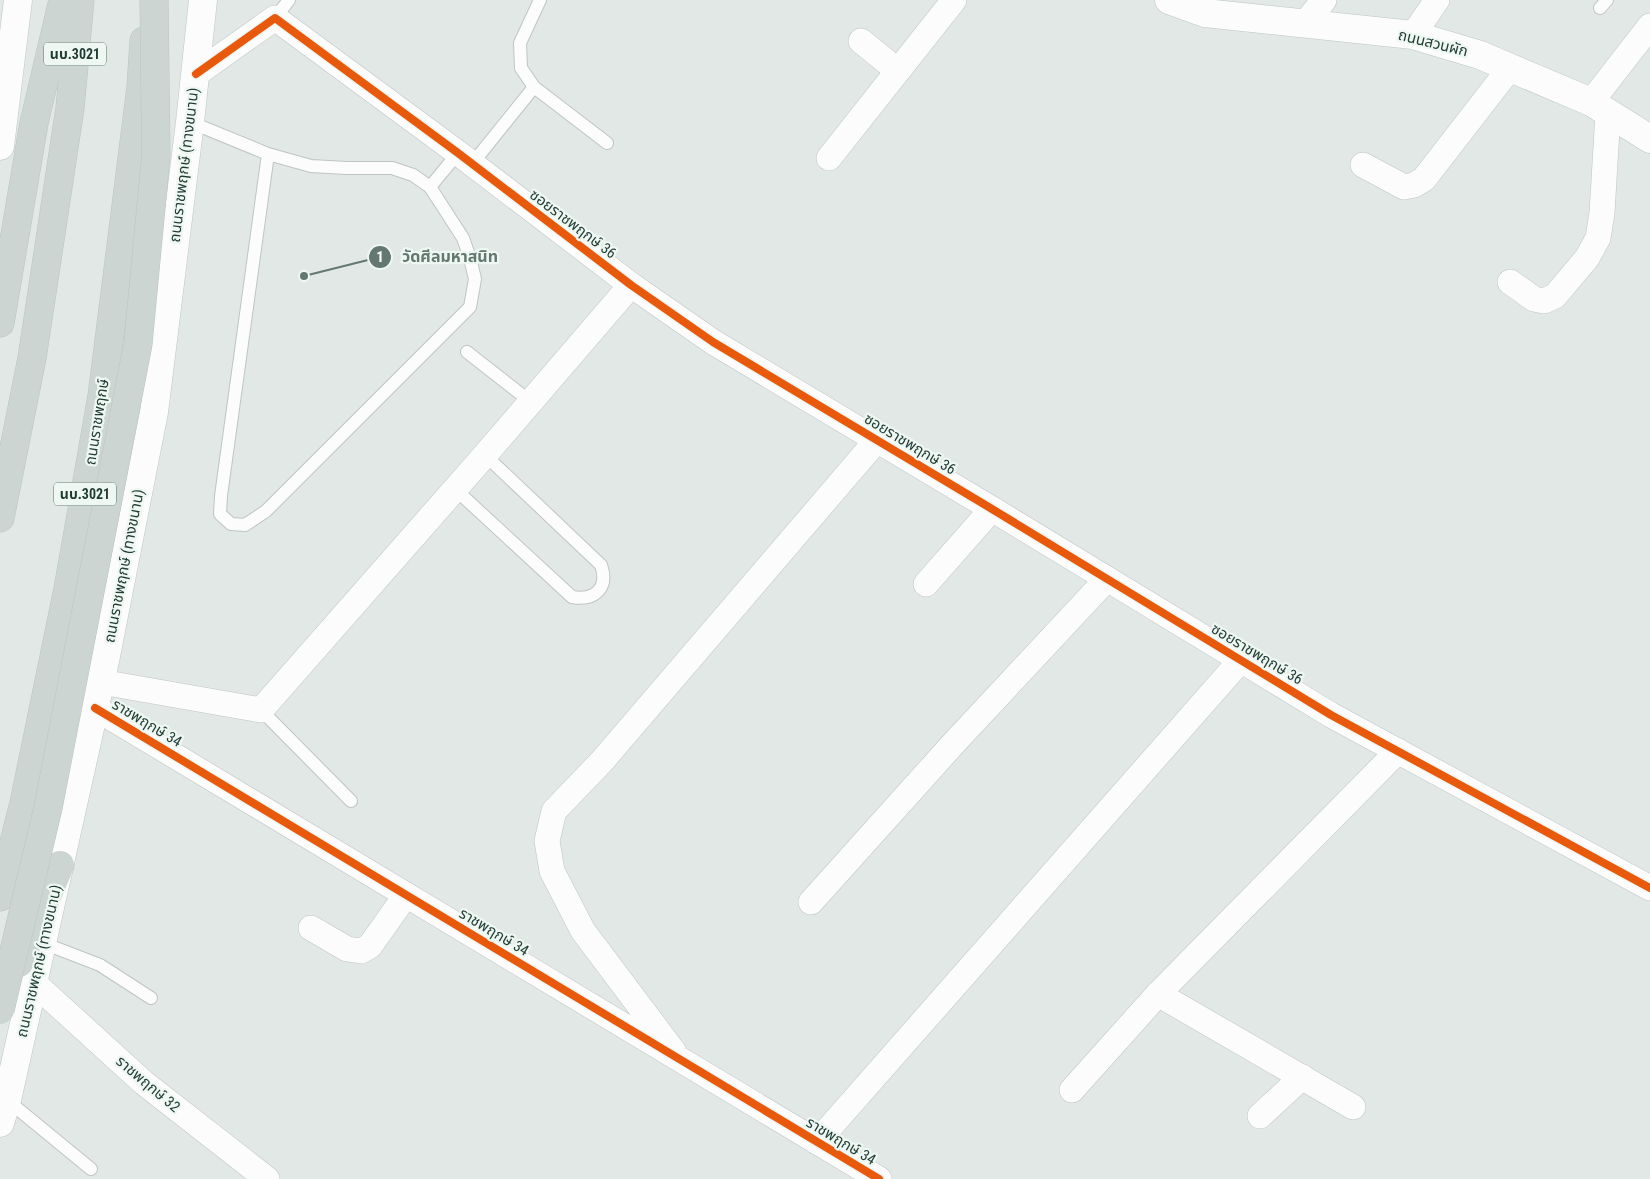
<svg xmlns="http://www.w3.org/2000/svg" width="1650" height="1179" viewBox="0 0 1650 1179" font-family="'Roboto Condensed','Noto Sans Thai',sans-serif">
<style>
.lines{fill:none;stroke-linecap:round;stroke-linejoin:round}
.lane-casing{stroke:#bfc5c2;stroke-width:14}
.street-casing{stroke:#bfc5c2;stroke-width:26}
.secondary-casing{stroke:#bdc6c2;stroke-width:29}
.primary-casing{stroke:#bbc5c1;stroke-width:29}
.lane{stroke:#fbfcfb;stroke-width:12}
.street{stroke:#fbfcfb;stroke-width:25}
.secondary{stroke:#fbfcfb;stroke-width:28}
.primary{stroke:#ccd5d2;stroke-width:28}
.primary-bridge-casing{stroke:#bbc5c1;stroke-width:29;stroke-linecap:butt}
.primary-bridge{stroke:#ccd5d2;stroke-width:28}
.cycleway-casing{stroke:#eff7f3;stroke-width:11}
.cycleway{stroke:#e8590c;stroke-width:8}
.labels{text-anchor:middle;stroke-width:4.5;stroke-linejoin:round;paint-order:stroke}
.shield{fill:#eff7f3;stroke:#5d736c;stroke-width:1}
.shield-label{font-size:14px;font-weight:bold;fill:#1f3b32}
.street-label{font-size:15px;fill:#1f3b32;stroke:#eff7f3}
.leader{fill:none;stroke:#637871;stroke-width:2}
.callout-dot{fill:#637871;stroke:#eff7f3;stroke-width:2}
.mark-label{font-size:15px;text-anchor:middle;font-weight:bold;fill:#fff}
.callout-label{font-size:16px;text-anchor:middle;font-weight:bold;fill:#637871;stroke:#eff7f3;stroke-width:4.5;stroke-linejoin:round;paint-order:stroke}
</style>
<rect width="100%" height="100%" fill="#e2e8e5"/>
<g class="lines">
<g class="lane-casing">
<g id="lane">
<path d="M540,0L520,43L521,68L534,87L607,143"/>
<path d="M1600,8L1607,0"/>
<path d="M275,18L289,0"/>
<path d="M190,122L268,154L311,166L346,168H392L413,175L430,187L463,238L470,258L475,279L470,307L266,511L245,525L231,524L220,514L221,496L268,154"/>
<path d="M472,164L534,87"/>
<path d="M430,187L458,153"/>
<path d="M467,352L531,402"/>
<path d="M455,489L572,597C595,601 609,588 601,565L485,455"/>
<path d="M261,710L351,801"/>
<path d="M43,943L100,965L151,998"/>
<path d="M7,1100L91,1169"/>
</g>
</g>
<g class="street-casing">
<g id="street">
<path d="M1305,23L1324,0"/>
<path d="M1413,35L1437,0"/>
<path d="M861,41L898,71"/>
<path d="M196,74L275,18L458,153L631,285L713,342L992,509L1331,715L1650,888"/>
<path d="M1591,102L1650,26"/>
<path d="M829,158L954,0"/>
<path d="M1363,165L1404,187L1414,185L1424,179L1510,68"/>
<path d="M1510,282L1534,299L1544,301L1555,296L1587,258L1598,238L1602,213L1608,113"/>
<path d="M926,584L992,509"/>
<path d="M101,682L261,710L485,455L631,285"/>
<path d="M95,708L879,1179"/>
<path d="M811,902L953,744L1107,579"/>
<path d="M311,928L347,949L361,951L370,946L406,895"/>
<path d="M34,983L144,1083L267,1179"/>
<path d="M1158,994L1353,1107"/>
<path d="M674,1052L583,931L552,871L547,841L554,811L603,760L877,440"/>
<path d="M1072,1090L1158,994L1398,751"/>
<path d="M1260,1116L1302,1077"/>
<path d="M817,1142L1241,660"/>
</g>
</g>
<g class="secondary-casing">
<g id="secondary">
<path d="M1169,0L1205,13L1413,35L1480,55L1591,102L1650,139"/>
<path d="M0,146L18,0"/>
<path d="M0,1123L7,1100L105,661L154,412L190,122L203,0"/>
</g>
</g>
<g class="primary-casing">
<g id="primary">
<path d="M0,323L34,123L63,0"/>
<path d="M0,518L32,358L70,108L80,0"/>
<path d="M0,897L24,803L68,589L102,396L141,87L144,41"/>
<path d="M19,963L60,865"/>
</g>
</g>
<use href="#lane" class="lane"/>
<use href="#street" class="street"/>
<use href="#secondary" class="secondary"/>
<use href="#primary" class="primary"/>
<g class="primary-bridge-casing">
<path id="primary-bridge" d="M0,1010L48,808L138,344L156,155L154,0"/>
</g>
<use href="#primary-bridge" class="primary-bridge"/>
<g class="cycleway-casing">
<g id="cycleway">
<path d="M196,74L275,18L458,153L631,285L713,342L992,509L1331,715L1650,888"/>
<path d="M95,708L879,1179"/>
</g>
</g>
<use href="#cycleway" class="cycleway"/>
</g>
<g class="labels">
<g class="shield">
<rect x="44" y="42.5" width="62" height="23" rx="4"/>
<rect x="54" y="482.5" width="62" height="23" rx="4"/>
</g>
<g class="shield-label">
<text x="75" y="59">นบ.3021</text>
<text x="85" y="499">นบ.3021</text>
</g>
<g class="street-label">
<text transform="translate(1433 43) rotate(14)" y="5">ถนนสวนผัก</text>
<text transform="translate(184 165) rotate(-83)" y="5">ถนนราชพฤกษ์ (ทางขนาน)</text>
<text transform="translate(573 224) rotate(37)" y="5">ซอยราชพฤกษ์ 36</text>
<text transform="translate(97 422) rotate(-81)" y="5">ถนนราชพฤกษ์</text>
<text transform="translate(910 444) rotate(31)" y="5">ซอยราชพฤกษ์ 36</text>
<text transform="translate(124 566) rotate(-79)" y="5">ถนนราชพฤกษ์ (ทางขนาน)</text>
<text transform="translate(1257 654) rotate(31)" y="5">ซอยราชพฤกษ์ 36</text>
<text transform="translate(147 723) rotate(31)" y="5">ราชพฤกษ์ 34</text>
<text transform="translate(494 932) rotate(31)" y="5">ราชพฤกษ์ 34</text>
<text transform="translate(39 961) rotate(-77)" y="5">ถนนราชพฤกษ์ (ทางขนาน)</text>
<text transform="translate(148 1084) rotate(40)" y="5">ราชพฤกษ์ 32</text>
<text transform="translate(841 1141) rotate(31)" y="5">ราชพฤกษ์ 34</text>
</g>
</g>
<path class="leader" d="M304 276L380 257"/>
<g class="callout-dot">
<circle cx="304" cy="276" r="5"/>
<circle cx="380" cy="257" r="12"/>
</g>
<g class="mark-label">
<text x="380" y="262">1</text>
</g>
<g class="callout-label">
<text x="450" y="262">วัดศีลมหาสนิท</text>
</g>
</svg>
